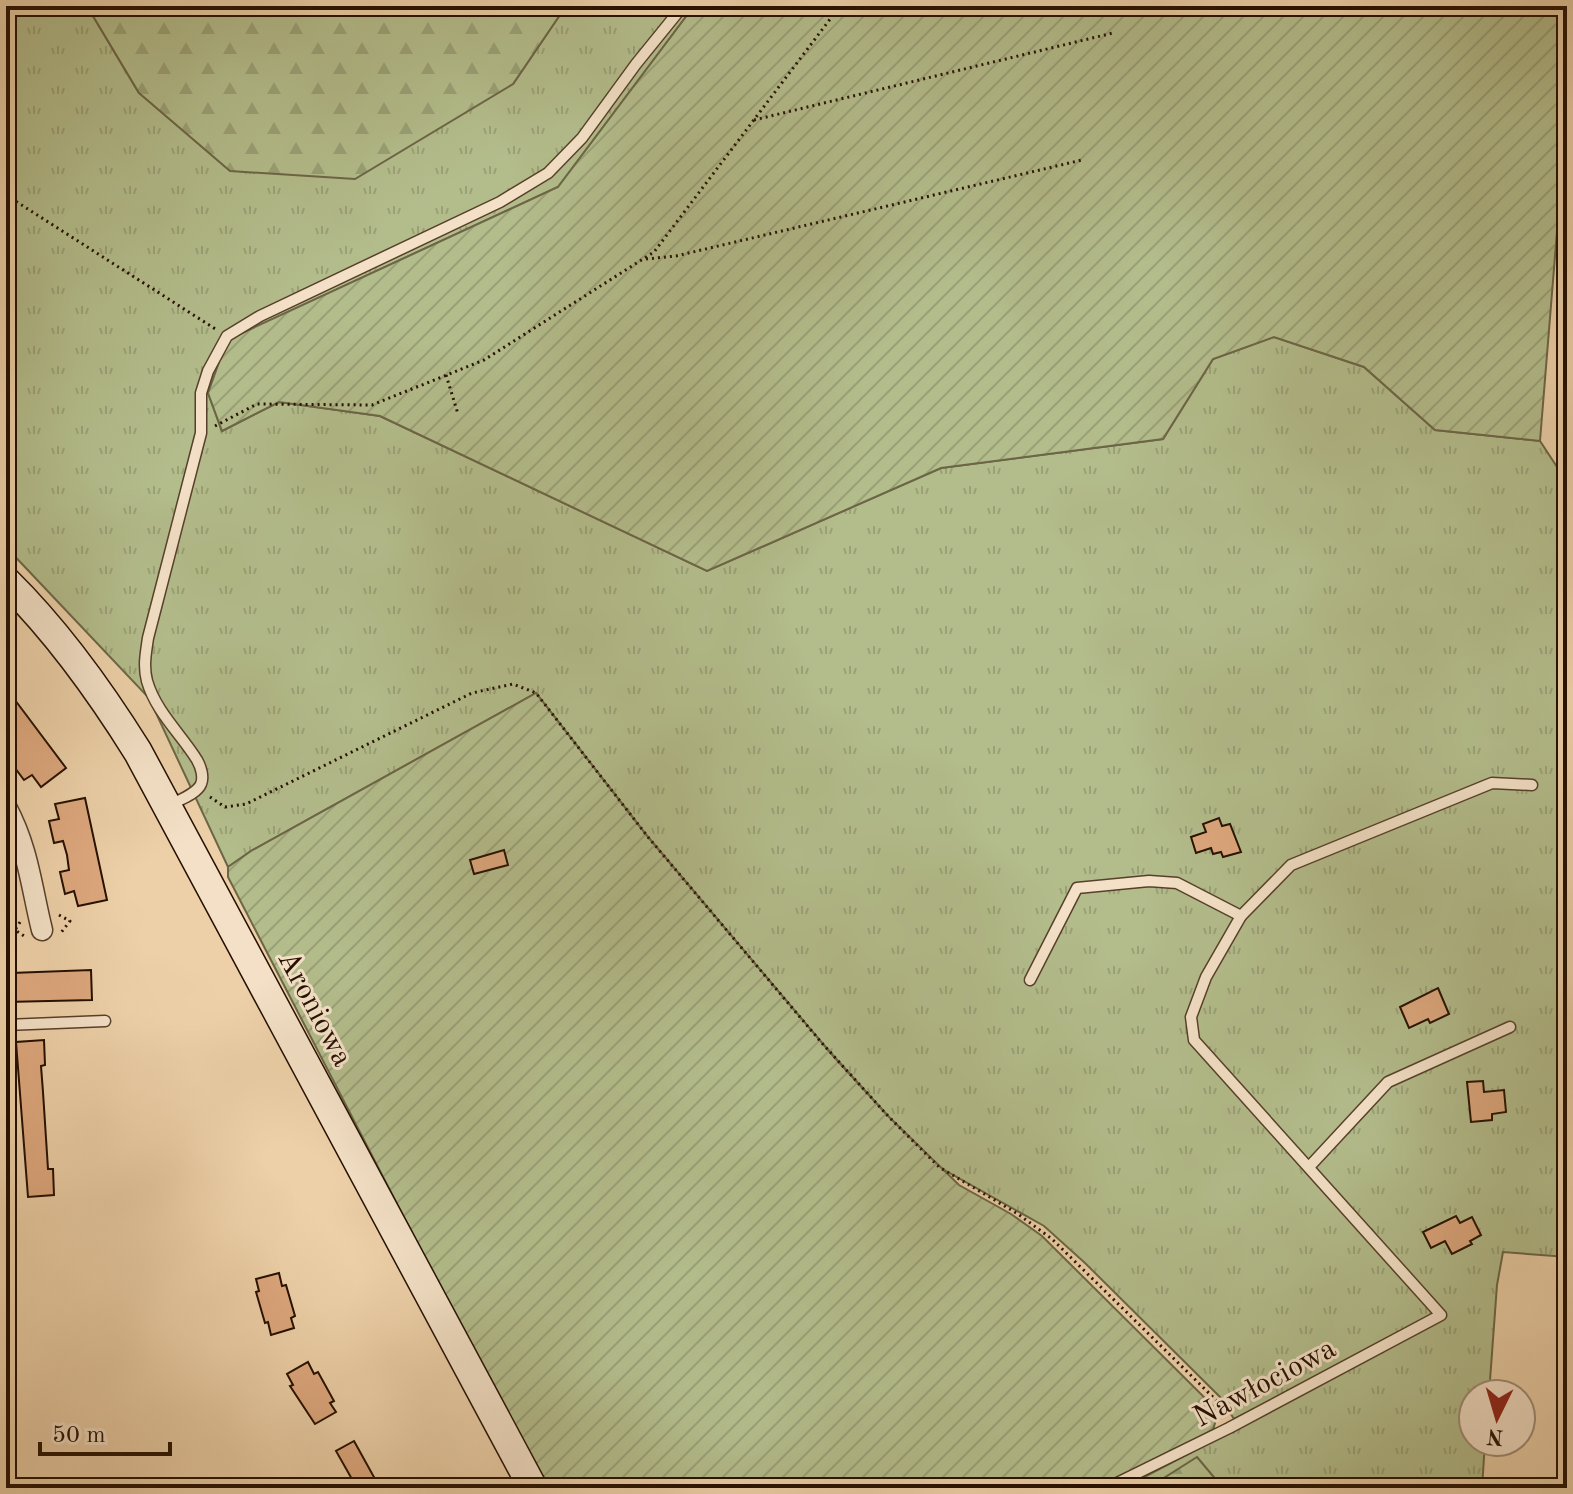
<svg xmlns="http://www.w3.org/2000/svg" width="1573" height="1494" viewBox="0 0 1573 1494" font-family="'Old Standard TT',serif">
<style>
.grass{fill:url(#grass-tufts);stroke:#6c6646;stroke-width:2}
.forest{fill:url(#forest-firs);stroke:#6c6646;stroke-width:2}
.garden{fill:url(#garden-furrows);stroke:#6c6646;stroke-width:2}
.building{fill:#dea87e;stroke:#251000;stroke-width:2}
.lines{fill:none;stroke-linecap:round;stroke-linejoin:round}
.lane-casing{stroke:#57402a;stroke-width:13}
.street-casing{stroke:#57402a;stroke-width:23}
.secondary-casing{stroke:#251000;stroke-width:31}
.path{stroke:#251000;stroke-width:3;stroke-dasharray:2 4;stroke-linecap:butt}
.lane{stroke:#f3e0c6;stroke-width:10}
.street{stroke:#f3e0c6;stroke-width:20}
.secondary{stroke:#f3e0c6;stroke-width:28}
.labels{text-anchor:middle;stroke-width:6;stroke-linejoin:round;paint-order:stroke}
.street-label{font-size:30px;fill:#251000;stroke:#f3e0c6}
</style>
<defs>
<pattern id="grass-tufts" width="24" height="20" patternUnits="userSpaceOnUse" patternTransform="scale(2)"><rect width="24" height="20" fill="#b3bc8b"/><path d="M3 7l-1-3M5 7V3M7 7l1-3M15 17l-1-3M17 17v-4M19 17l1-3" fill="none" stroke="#9aa176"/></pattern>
<pattern id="forest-firs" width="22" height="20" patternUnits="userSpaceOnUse" patternTransform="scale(2)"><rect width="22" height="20" fill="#b3bc8b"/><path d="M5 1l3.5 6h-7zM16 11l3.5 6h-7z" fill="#9aa176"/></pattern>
<pattern id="garden-furrows" width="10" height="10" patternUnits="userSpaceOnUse" patternTransform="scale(2)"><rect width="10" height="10" fill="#b3bc8b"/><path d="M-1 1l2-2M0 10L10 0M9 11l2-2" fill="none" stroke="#9aa176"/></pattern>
</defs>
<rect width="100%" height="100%" fill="#edd0a8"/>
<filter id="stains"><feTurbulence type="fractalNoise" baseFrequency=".0025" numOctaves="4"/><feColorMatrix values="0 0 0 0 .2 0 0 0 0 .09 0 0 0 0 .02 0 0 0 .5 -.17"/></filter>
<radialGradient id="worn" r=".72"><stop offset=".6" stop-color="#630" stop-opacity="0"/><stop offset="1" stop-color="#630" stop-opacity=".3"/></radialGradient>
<path class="grass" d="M6,6H87L139,93L513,84L566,6H694L558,187L227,340L198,395L208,393L222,431L279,402L380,416L707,571L941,468L1163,439L1213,359L1274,337L1364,367L1435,430L1540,441L1561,473H1567V1257L1503,1252L1497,1285L1489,1394H1473V1442H1485L1482,1488H1123L1232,1431L1416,1327L1234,1419L1220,1397L1085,1263L1044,1226L939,1167L888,1116L821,1042L648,837L536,693L251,851L228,867L149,698L6,547Z"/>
<g class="forest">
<path d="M87,6H566L513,84L355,179L230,171L139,93Z"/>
<path d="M1197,1457L1223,1488H1148Z"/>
</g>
<g class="garden">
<path d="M694,6H1567V108L1540,441L1435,430L1364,367L1274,337L1213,359L1163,439L941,468L707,571L380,416L279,402L222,431L208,393L227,340L558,187Z"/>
<path d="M536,693L648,837L834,1057L888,1116L959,1185L1011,1214L1042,1236L1213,1406L1217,1416L1213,1430L1095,1488H544L228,877V867L251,851Z"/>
</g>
<g class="building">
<path d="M6,688L66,768L41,787L32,775L24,780L6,756Z"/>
<path d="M85,798L107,900L78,906L74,891L65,894L60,872L69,870L67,855L63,841L54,843L49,821L59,819L55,804Z"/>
<path d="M1219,818L1222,826L1230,824L1241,852L1223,857L1221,852L1213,854L1211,848L1196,853L1191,837L1206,832L1203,824Z"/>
<path d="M504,850L508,865L474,874L470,860Z"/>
<path d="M91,970L92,1000L6,1002V975L11,973Z"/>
<path d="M1438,988L1449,1014L1430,1023L1428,1019L1409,1028L1400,1007Z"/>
<path d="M44,1040L45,1065L41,1066L43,1092L48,1169H53L54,1195L28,1197L16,1042Z"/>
<path d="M1483,1081L1484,1092L1504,1090L1506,1112L1492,1114V1120L1471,1122L1467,1082Z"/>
<path d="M1456,1216L1460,1223L1472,1217L1481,1235L1470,1241L1472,1244L1452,1254L1445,1241L1431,1248L1423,1232Z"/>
<path d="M279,1273L282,1286L286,1285L295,1316L291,1318L294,1328L271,1335L268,1322L265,1323L256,1292L259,1291L256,1279Z"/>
<path d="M308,1362L314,1374L318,1372L334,1401L330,1403L336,1412L315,1424L290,1386L293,1385L287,1374Z"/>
<path d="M354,1441L380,1488H357L336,1451Z"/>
</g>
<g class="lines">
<g class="lane-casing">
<g id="lane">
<path d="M170,805C179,800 197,794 201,784C204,777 201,767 197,760C181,734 156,712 147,681C143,666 146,652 148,638L201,433V393L208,371L227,336L260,316L500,202L548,173L582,138L636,64L683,6"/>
<path d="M1030,980L1077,888L1149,881L1177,883L1241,916"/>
<path d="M6,1025L105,1021"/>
<path d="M1309,1167L1388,1082L1510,1027"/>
<path d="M1107,1488L1229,1428L1441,1315L1194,1040L1191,1017L1206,977L1241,916L1291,865L1492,783L1532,785"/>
</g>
</g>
<g class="street-casing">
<path id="street" d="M6,807C28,848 31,885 42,930"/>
</g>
<g class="secondary-casing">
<path id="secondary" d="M6,581C57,631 100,691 138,752L533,1488"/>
</g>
<g class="path">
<path d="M754,120L1113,33"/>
<path d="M6,195L217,330"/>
<path d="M646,259L676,256L1082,160"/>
<path d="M446,375L458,414"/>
<path d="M215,426L257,404L372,405L484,360L654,252L840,6"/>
<path d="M210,797L225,807L246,804L472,693L513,684L536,693L648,837L821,1042L888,1116L939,1167L1018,1214L1052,1239L1216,1400L1226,1417"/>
<path d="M59,915L70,921L60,934"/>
<path d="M20,922L15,930L24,936"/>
</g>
<use href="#lane" class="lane"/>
<use href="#street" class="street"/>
<use href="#secondary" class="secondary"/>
</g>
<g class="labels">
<g class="street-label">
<text transform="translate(316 1008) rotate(62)" y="10">Aroniowa</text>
<text transform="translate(1264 1382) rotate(-28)" y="10">Nawłociowa</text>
</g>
</g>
<rect width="1573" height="1494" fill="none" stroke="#edd0a8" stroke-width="32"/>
<rect x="8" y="8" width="1557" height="1478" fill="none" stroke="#251000" stroke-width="4"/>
<rect x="16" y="16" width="1541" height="1462" fill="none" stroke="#251000" stroke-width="2"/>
<g transform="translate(1497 1418) rotate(185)"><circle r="38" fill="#f3e0c6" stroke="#a18d77" stroke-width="2"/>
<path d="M0-6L14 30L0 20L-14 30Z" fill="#8f2418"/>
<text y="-12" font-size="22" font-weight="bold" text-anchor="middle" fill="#251000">N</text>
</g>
<path d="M40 1442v12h130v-12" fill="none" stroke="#251000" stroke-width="4"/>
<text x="52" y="1442" font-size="24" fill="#251000" stroke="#f3e0c6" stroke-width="6" paint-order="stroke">50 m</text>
<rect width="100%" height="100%" filter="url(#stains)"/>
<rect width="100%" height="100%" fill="url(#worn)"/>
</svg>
